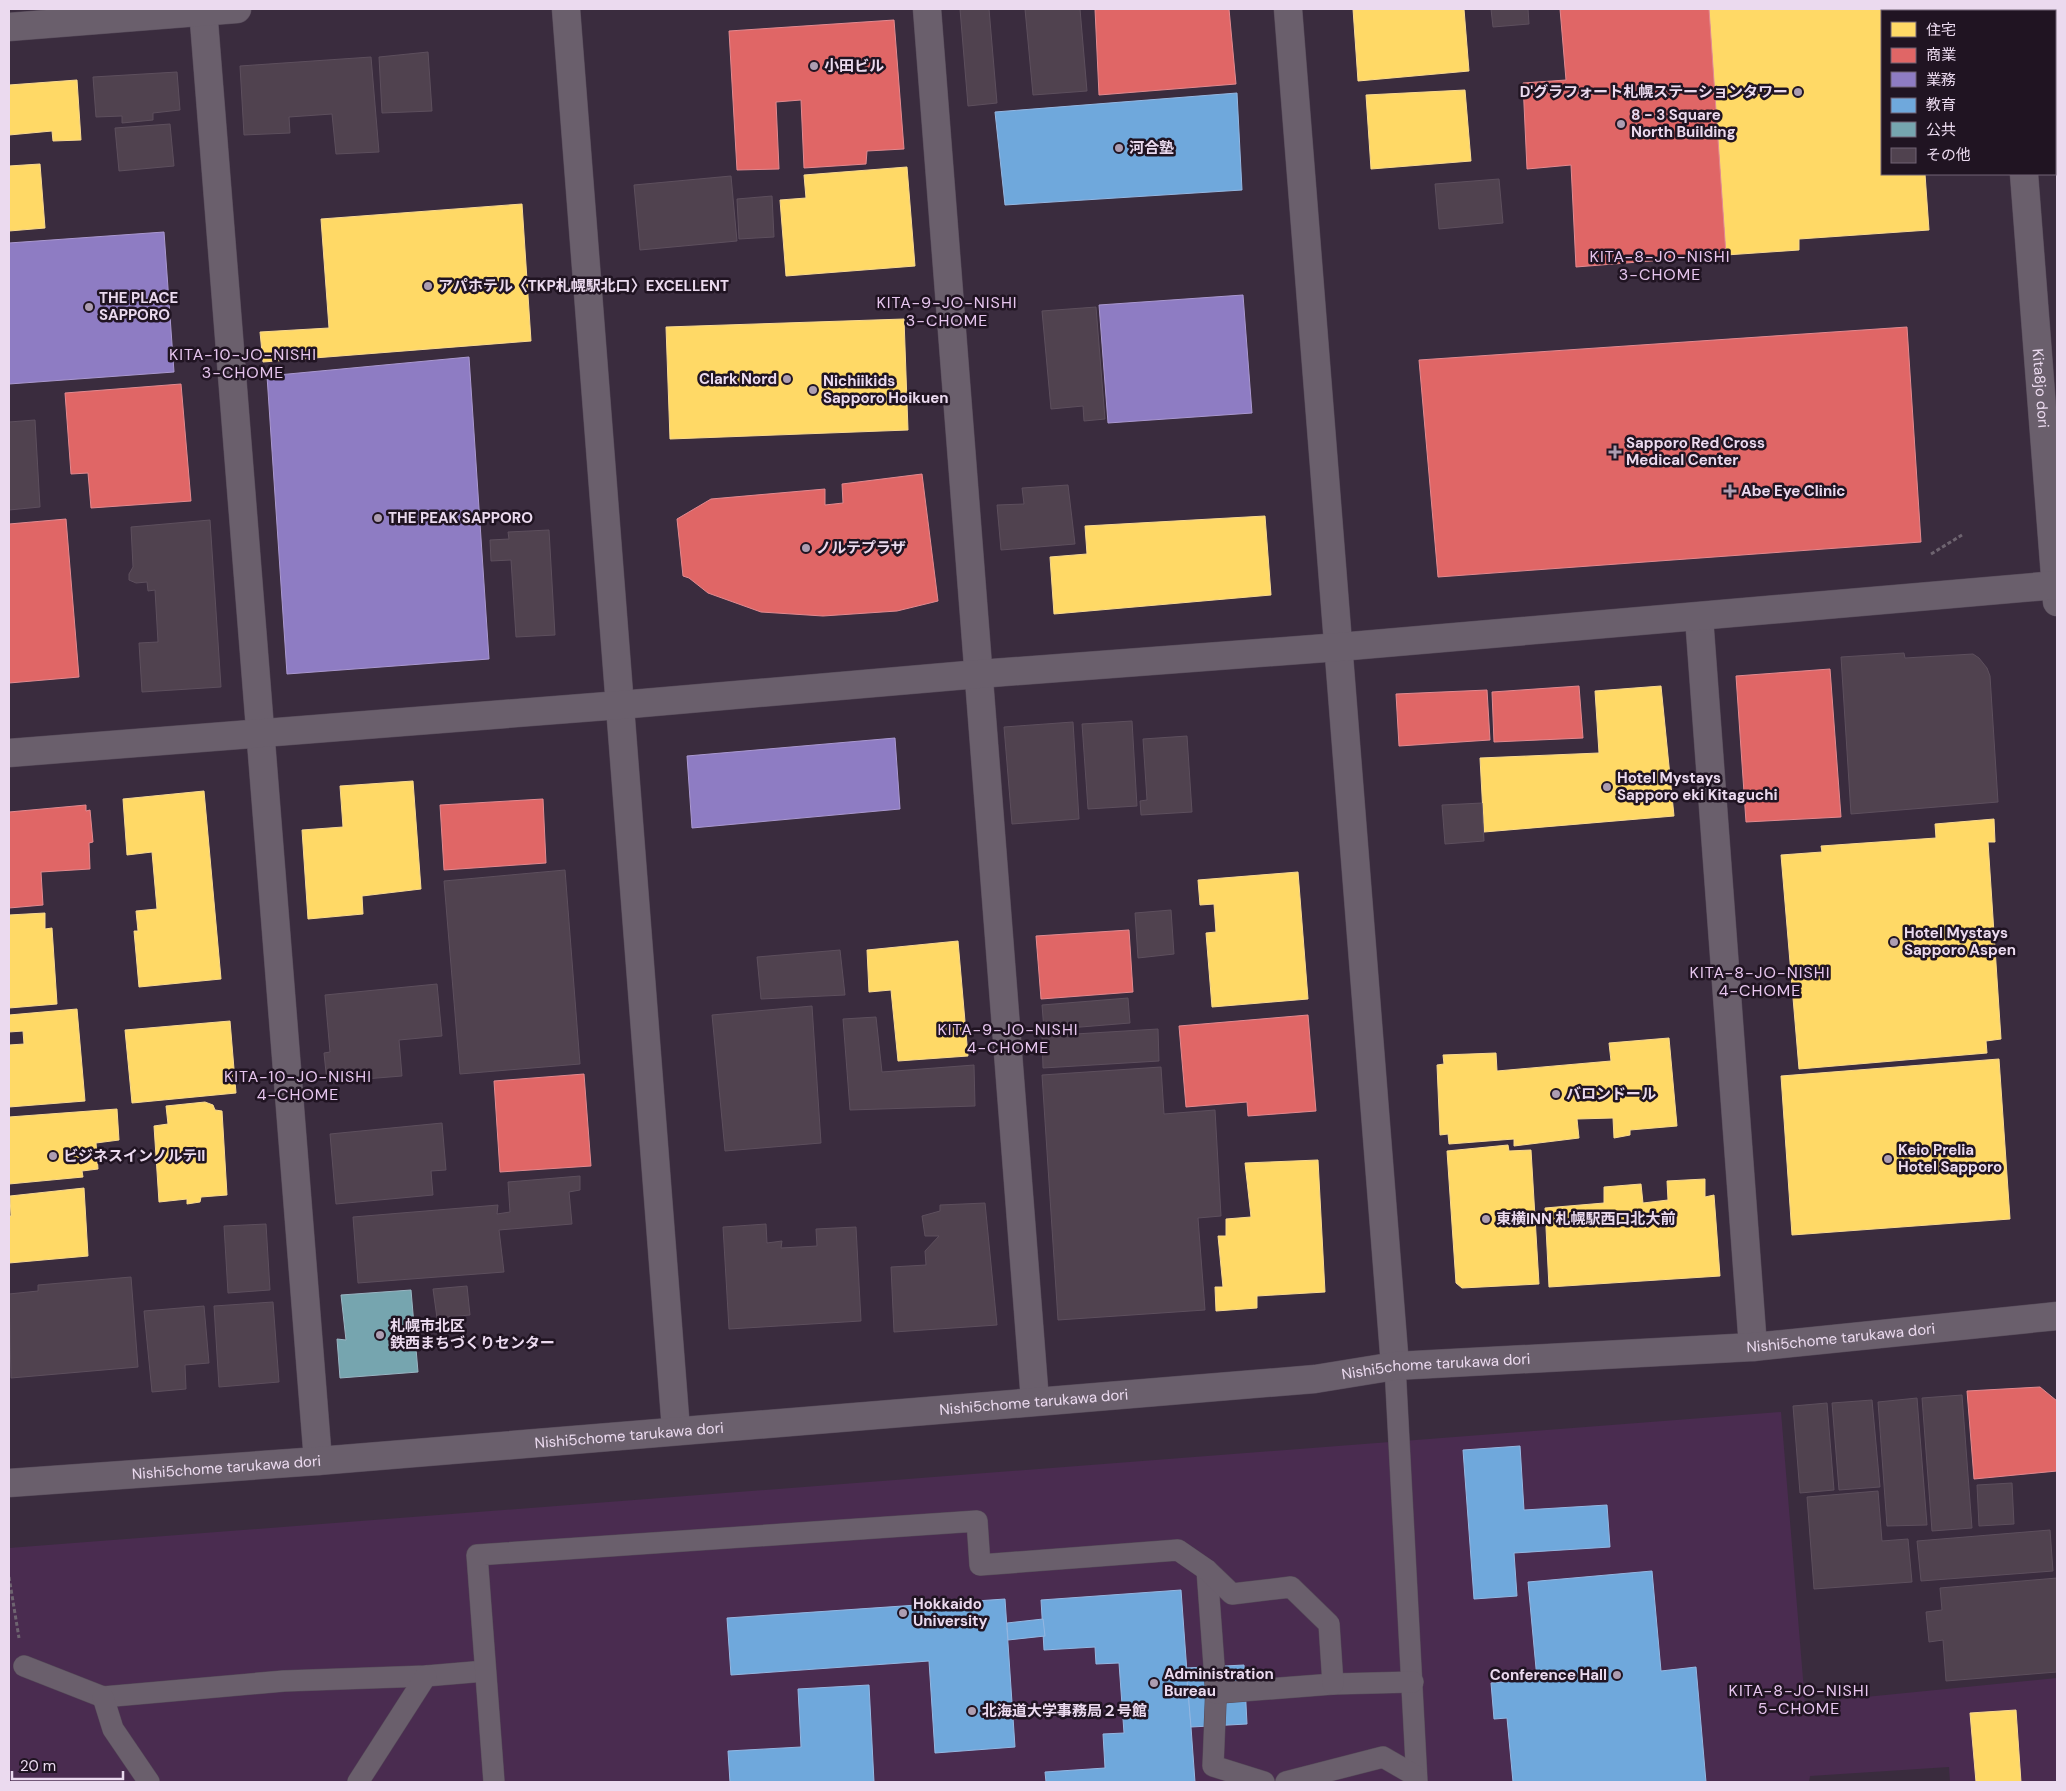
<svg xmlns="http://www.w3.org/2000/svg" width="2066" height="1791" viewBox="0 0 2066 1791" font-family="'DM Sans','Noto Sans JP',sans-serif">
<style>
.built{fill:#4a2c50}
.homes{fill:#ffd966;stroke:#f9d98f}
.shops{fill:#e06666;stroke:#e3898f}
.offices{fill:#8e7cc3;stroke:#aa98d0}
.schools{fill:#6fa8dc;stroke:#94b7e2}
.public{fill:#76a5af;stroke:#99b5c2}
.building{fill:#50424f;stroke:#5d4f5d}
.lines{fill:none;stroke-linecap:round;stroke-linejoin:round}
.lane-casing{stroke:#554958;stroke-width:22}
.street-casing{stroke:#554958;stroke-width:29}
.secondary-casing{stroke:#554958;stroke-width:29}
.path{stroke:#6e6470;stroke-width:3;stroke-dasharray:4 2.5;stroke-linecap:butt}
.lane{stroke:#6a5f6c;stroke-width:21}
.street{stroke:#6a5f6c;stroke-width:28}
.secondary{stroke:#6a5f6c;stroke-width:28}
.poi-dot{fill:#ad9db1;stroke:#201422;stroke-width:2}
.labels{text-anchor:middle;stroke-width:5;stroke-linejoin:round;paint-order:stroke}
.poi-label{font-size:15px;font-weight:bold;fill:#ebdaef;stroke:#201422;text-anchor:start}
.street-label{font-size:15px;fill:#ebdaef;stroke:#201422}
.neighbourhood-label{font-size:16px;letter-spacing:1px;fill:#e7c6ef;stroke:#201422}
</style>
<rect width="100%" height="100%" fill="#3a2c3e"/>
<path class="built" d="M1781,1412L1805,1703L2057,1678V1782H1950L1949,1767L1810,1776L1809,1782H9V1548Z"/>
<g class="homes">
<path d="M1353,9H1464L1469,71L1358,81Z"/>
<path d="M1709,9H1914V11H1882V174H1925L1929,230L1799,239V250L1726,255Z"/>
<path d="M77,80L81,140L53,141L52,131L9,135V85Z"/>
<path d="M1465,90L1471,161L1371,169L1366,95Z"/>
<path d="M40,164L45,228L9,231V166Z"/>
<path d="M907,167L915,266L786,276L780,200L806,198L804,175Z"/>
<path d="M522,204L531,341L263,362L260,332L329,328L321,219Z"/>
<path d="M904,319L908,430L670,439L666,327Z"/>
<path d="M1265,516L1271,595L1054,614L1050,557L1087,554L1085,526Z"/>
<path d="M1661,686L1674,816L1484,832L1480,758L1599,753L1595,691Z"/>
<path d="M413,781L421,889L362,896L363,914L308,919L302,830L343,827L340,786Z"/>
<path d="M204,791L221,979L139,987L134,931H138L136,911L157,909L152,852L127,855L123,799Z"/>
<path d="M1994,819L1995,842H1988L2001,1039L1986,1041L1987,1053L1799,1069L1781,855L1822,852L1821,846L1936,838L1935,824Z"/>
<path d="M1298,872L1308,999L1212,1007L1206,933L1216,932L1214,904L1200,905L1198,880Z"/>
<path d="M45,913V929L52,928L57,1004L9,1008V915Z"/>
<path d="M958,941L968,1056L898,1061L891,990L869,992L867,950Z"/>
<path d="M77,1009L85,1101L9,1107V1045L24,1044L23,1031L9,1032V1015Z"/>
<path d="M230,1021L236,1093L132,1103L125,1030Z"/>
<path d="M1669,1038L1677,1126L1630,1130V1135L1614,1138L1613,1118L1577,1119L1579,1138L1514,1146V1139L1449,1144L1448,1134L1440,1135L1437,1065L1444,1064L1443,1055L1496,1053L1497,1071L1611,1061L1609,1043Z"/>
<path d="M1999,1059L2010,1219L1792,1235L1781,1076Z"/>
<path d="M205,1102L213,1105L215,1110L222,1111L227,1195L201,1197L200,1202L187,1204V1199L159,1202L154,1126L168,1124L166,1106Z"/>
<path d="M117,1109L119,1140L96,1143L98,1169L82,1171L83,1177L9,1184V1117Z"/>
<path d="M1508,1145L1509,1151L1531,1150L1539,1284L1462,1288L1456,1283L1447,1151Z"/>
<path d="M1318,1160L1325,1292L1257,1296V1308L1216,1311L1215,1287H1223L1218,1236H1226V1219L1251,1217L1245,1163Z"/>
<path d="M1705,1179V1197L1714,1195L1720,1276L1549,1287L1545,1208L1604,1203V1187L1641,1184L1643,1203L1668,1200L1667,1181Z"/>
<path d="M84,1188L88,1256L9,1263V1216H11L10,1196Z"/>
<path d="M2016,1710L2021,1782H1976L1970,1713Z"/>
</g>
<g class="shops">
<path d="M1095,9H1229L1236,84L1099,95Z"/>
<path d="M1560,9H1709L1726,255L1576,267L1571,165L1527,169L1523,83L1566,80Z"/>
<path d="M894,20L904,149L867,151L866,164L804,168L801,100L776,102L779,169L737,170L729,31Z"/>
<path d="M1907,327L1921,542L1438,577L1419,360Z"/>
<path d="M181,384L191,501L91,508L88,473L71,474L65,393Z"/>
<path d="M922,474L938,601L897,611L823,616L761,612L708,593L689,578L683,576L677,519L711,499L825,489V505L843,503L842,484Z"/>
<path d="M66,519L79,677L9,683V524Z"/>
<path d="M1830,669L1841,817L1746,822L1736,676Z"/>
<path d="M1579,686L1583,738L1494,742L1492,692Z"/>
<path d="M1487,690L1490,740L1399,746L1396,694Z"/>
<path d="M543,799L546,863L444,870L440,805Z"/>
<path d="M86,805V811L90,810L93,842L89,843L90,869L41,872L43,905L9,908V812Z"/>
<path d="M1129,930L1133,992L1041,999L1036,936Z"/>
<path d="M1308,1015L1316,1111L1248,1116L1247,1102L1186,1107L1179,1026Z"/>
<path d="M584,1074L591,1166L500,1172L494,1081Z"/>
<path d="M2040,1387L2057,1401V1471L1974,1479L1967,1391Z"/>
</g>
<g class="offices">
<path d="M164,232L174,372L9,384V243Z"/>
<path d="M1243,295L1252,413L1108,423L1099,305Z"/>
<path d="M469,357L489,659L287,674L267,376Z"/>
<path d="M895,738L900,809L692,828L687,756Z"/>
</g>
<g class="schools">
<path d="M1237,93L1242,190L1005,205L995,112Z"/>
<path d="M1520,1446L1524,1510L1607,1505L1610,1547L1514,1553L1517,1596L1474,1599L1463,1450Z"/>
<path d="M1652,1571L1661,1671L1696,1667L1706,1782H1513L1507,1718L1494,1719L1491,1683L1537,1679L1528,1582Z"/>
<path d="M1181,1590L1195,1782H1046L1045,1772L1105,1768L1103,1734L1124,1733L1119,1663L1096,1664L1095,1647L1044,1650L1041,1600Z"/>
<path d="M1005,1599L1015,1747L935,1753L929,1661L731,1675L727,1618Z"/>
<path d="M1043,1619L1045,1636L1008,1640L1007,1623Z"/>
<path d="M1244,1665L1247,1724L1191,1727L1186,1668Z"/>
<path d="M869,1685L874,1782H730L728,1751L801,1747L798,1689Z"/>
</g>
<path class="public" d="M411,1290L418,1372L340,1378L337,1339L346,1340L341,1295Z"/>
<g class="building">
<path d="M960,9H989L997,103L968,106Z"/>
<path d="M1025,9H1080L1087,91L1033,95Z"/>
<path d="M1491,9H1528L1529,24L1493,27Z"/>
<path d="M428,52L432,111L382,113L379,57Z"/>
<path d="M371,57L379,152L336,154L332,114L289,117L290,133L244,135L240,66Z"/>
<path d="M177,72L180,110L153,113V120L122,123V116L96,117L93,77Z"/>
<path d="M170,124L174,166L119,171L115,128Z"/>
<path d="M731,176L737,241L640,250L634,185Z"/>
<path d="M1499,179L1503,223L1439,229L1435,184Z"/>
<path d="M772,196L774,237L739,239L737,199Z"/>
<path d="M1096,307L1105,419L1084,421L1083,406L1051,409L1042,311Z"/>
<path d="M35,420L40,507L9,510V422Z"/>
<path d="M1068,485L1075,544L1001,550L997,505L1024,504L1022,488Z"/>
<path d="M210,520L221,687L142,692L139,643L158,642L155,590L148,591L147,582L136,583L129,580V574L133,567L131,527Z"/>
<path d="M549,530L555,635L516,637L511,560L491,561L490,540L509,539L508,532Z"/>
<path d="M1904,653L1905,658L1973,654L1979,658L1987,668L1990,676L1998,802L1851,814L1841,657Z"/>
<path d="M1132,721L1137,806L1088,809L1082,724Z"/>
<path d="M1073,722L1079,819L1012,824L1004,727Z"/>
<path d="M1187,736L1192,812L1141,815L1140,801L1147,800L1143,739Z"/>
<path d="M1482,803L1484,841L1445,844L1442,805Z"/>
<path d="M565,870L580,1064L460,1074L444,881Z"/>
<path d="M1171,910L1174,954L1138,958L1135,913Z"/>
<path d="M840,950L845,995L761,999L757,957Z"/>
<path d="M437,984L442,1036L399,1040L402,1076L327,1082L324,1053L330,1052L325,995Z"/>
<path d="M1128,998L1130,1023L1044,1030L1042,1005Z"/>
<path d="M812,1006L821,1143L725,1151L712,1015Z"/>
<path d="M876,1017L882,1072L974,1065L975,1106L850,1110L843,1019Z"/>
<path d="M1158,1029L1159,1061L1043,1068L1042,1036Z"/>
<path d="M1161,1067L1164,1114L1215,1110L1221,1216L1198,1218L1205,1310L1058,1320L1042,1075Z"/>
<path d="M442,1123L446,1170L431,1171L433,1195L336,1204L330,1134Z"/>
<path d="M580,1176V1190L569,1192L572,1224L499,1230L504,1272L358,1283L353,1217L498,1205L497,1214L510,1212L508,1182Z"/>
<path d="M985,1203L997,1325L894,1332L891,1267L926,1265L925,1251L939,1236H925L922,1216L940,1211V1205Z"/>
<path d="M266,1224L270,1290L228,1293L224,1226Z"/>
<path d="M766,1224L767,1243L782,1241L781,1248L817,1246L816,1229L856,1227L861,1321L729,1329L723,1227Z"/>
<path d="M131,1277L138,1367L11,1378L9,1294L38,1291V1285Z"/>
<path d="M467,1286L470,1315L437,1318L433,1289Z"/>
<path d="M273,1302L279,1382L219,1387L214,1306Z"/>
<path d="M204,1306L209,1363L185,1365L186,1389L152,1392L144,1311Z"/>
<path d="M1962,1395L1972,1528L1932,1531L1922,1398Z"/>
<path d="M1917,1398L1927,1525L1887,1526L1878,1402Z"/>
<path d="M1872,1400L1880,1487L1839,1490L1832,1403Z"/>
<path d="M1827,1403L1834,1490L1800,1493L1793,1406Z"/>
<path d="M2012,1483L2014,1524L1979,1526L1977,1485Z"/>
<path d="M1878,1491L1882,1541L1908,1539L1912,1582L1814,1589L1807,1497Z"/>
<path d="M2050,1530L2053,1571L1921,1581L1917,1541Z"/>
<path d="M2057,1578V1672L1946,1681L1943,1640L1929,1642L1926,1612L1942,1610L1940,1588Z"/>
</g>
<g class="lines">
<g class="lane-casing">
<g id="lane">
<path d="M2055,65L2057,64"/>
<path d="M1395,1366L1417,1782"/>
<path d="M1207,1570L1216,1693L1213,1766L1264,1782"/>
<path d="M24,1666L103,1697L284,1681L426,1676L485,1671"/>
<path d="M1216,1693L1333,1684L1413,1682"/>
<path d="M103,1697L113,1729L149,1782"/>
<path d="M358,1782L426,1676"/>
<path d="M494,1782L477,1555L977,1521L980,1565L1178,1550L1207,1570L1232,1594L1291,1587L1329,1624L1333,1684"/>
<path d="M1286,1782L1383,1757L1416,1776"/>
</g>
</g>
<g class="street-casing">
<g id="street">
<path d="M203,9L318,1461"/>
<path d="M927,9L1035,1401"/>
<path d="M1699,617L1753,1347"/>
</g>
</g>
<g class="secondary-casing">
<g id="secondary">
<path d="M566,9L676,1430"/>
<path d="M1288,9L1395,1366"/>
<path d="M2011,9V11"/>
<path d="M9,27L237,9"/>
<path id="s1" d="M2024,174L2057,602"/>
<path d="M9,753L620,705L979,674L1339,647L2057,585"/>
<path id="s2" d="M9,1483L318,1461L1315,1379L1395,1366L1753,1347L2057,1316"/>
</g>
</g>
<g class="path">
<path d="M1931,554L1962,535"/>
<path d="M9,1577L19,1638"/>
</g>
<use href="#lane" class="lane"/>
<use href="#street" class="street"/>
<use href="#secondary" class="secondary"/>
</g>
<g class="poi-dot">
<circle cx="814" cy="66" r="5"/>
<circle cx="1798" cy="92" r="5"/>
<circle cx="1621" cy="124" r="5"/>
<circle cx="1119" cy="148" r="5"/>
<circle cx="428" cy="286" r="5"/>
<circle cx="89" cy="307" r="5"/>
<circle cx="787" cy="379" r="5"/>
<circle cx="813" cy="390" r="5"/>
<path d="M1612.5 444.5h5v5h5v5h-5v5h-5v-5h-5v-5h5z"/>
<path d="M1727.5 483.5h5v5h5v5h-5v5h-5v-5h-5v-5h5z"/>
<circle cx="378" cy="518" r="5"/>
<circle cx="806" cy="548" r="5"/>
<circle cx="1607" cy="787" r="5"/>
<circle cx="1894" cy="942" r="5"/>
<circle cx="1556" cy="1094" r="5"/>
<circle cx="53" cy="1156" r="5"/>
<circle cx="1888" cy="1159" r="5"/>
<circle cx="1486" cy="1219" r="5"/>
<circle cx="380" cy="1335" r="5"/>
<circle cx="903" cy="1613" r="5"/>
<circle cx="1617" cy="1675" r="5"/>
<circle cx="1154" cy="1683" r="5"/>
<circle cx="972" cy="1711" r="5"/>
</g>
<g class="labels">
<g class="poi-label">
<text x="824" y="71">小田ビル</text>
<text x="1788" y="97" text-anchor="end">D'グラフォート札幌ステーションタワー</text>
<text x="1631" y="120">8 - 3 Square<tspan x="1631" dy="17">North Building</tspan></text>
<text x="1129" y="153">河合塾</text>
<text x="438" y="291">アパホテル〈TKP札幌駅北口〉EXCELLENT</text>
<text x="99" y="303">THE PLACE<tspan x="99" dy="17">SAPPORO</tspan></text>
<text x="777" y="384" text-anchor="end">Clark Nord</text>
<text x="823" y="386">Nichiikids<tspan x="823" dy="17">Sapporo Hoikuen</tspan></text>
<text x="1626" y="448">Sapporo Red Cross<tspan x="1626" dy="17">Medical Center</tspan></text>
<text x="1741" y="496">Abe Eye Clinic</text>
<text x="388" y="523">THE PEAK SAPPORO</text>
<text x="816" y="553">ノルテプラザ</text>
<text x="1617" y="783">Hotel Mystays<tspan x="1617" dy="17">Sapporo eki Kitaguchi</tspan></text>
<text x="1904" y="938">Hotel Mystays<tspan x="1904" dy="17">Sapporo Aspen</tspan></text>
<text x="1566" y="1099">バロンドール</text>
<text x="1898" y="1155">Keio Prelia<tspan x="1898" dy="17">Hotel Sapporo</tspan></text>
<text x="63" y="1161">ビジネスインノルテII</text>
<text x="1496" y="1224">東横INN 札幌駅西口北大前</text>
<text x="390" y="1331">札幌市北区<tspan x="390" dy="17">鉄西まちづくりセンター</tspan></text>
<text x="913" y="1609">Hokkaido<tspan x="913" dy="17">University</tspan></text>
<text x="1164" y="1679">Administration<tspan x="1164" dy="17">Bureau</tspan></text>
<text x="1607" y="1680" text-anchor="end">Conference Hall</text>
<text x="982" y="1716">北海道大学事務局２号館</text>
</g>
<g class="street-label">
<text dy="5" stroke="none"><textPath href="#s1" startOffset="215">Kita8jo dori</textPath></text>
<text dy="5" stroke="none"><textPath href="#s2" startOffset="1838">Nishi5chome tarukawa dori</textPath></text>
<text dy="5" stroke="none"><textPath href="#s2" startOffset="1432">Nishi5chome tarukawa dori</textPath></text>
<text dy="5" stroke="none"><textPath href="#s2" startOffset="1028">Nishi5chome tarukawa dori</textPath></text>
<text dy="5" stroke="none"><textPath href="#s2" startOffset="622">Nishi5chome tarukawa dori</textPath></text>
<text dy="5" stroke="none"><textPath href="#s2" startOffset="218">Nishi5chome tarukawa dori</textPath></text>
</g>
<g class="neighbourhood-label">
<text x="1660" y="262">KITA-8-JO-NISHI<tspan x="1660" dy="18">3-CHOME</tspan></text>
<text x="947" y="308">KITA-9-JO-NISHI<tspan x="947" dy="18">3-CHOME</tspan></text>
<text x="243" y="360">KITA-10-JO-NISHI<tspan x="243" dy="18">3-CHOME</tspan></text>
<text x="1760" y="978">KITA-8-JO-NISHI<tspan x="1760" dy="18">4-CHOME</tspan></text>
<text x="1008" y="1035">KITA-9-JO-NISHI<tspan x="1008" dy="18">4-CHOME</tspan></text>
<text x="298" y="1082">KITA-10-JO-NISHI<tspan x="298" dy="18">4-CHOME</tspan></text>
<text x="1799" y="1696">KITA-8-JO-NISHI<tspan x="1799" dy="18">5-CHOME</tspan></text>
</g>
</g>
<rect width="2066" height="1791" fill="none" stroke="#ebdaef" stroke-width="20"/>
<rect x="1881" y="10" width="175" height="165" fill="#201422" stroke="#716374"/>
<rect x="1891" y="22" width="25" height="15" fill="#ffd966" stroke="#716374"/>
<text x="1926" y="35" font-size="15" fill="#ebdaef">住宅</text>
<rect x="1891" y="48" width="25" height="15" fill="#e06666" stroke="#716374"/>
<text x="1926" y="60" font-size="15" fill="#ebdaef">商業</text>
<rect x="1891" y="72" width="25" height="15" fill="#8e7cc3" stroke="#716374"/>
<text x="1926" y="85" font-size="15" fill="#ebdaef">業務</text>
<rect x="1891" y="98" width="25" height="15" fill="#6fa8dc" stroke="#716374"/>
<text x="1926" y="110" font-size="15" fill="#ebdaef">教育</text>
<rect x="1891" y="122" width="25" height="15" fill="#76a5af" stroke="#716374"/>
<text x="1926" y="135" font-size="15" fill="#ebdaef">公共</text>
<rect x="1891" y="148" width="25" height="15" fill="#50424f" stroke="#716374"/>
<text x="1926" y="160" font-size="15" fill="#ebdaef">その他</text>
<path d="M12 1771v8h111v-8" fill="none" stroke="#ebdaef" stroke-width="2.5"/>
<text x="20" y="1771" font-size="15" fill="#ebdaef" stroke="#201422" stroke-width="4" paint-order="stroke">20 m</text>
</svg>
